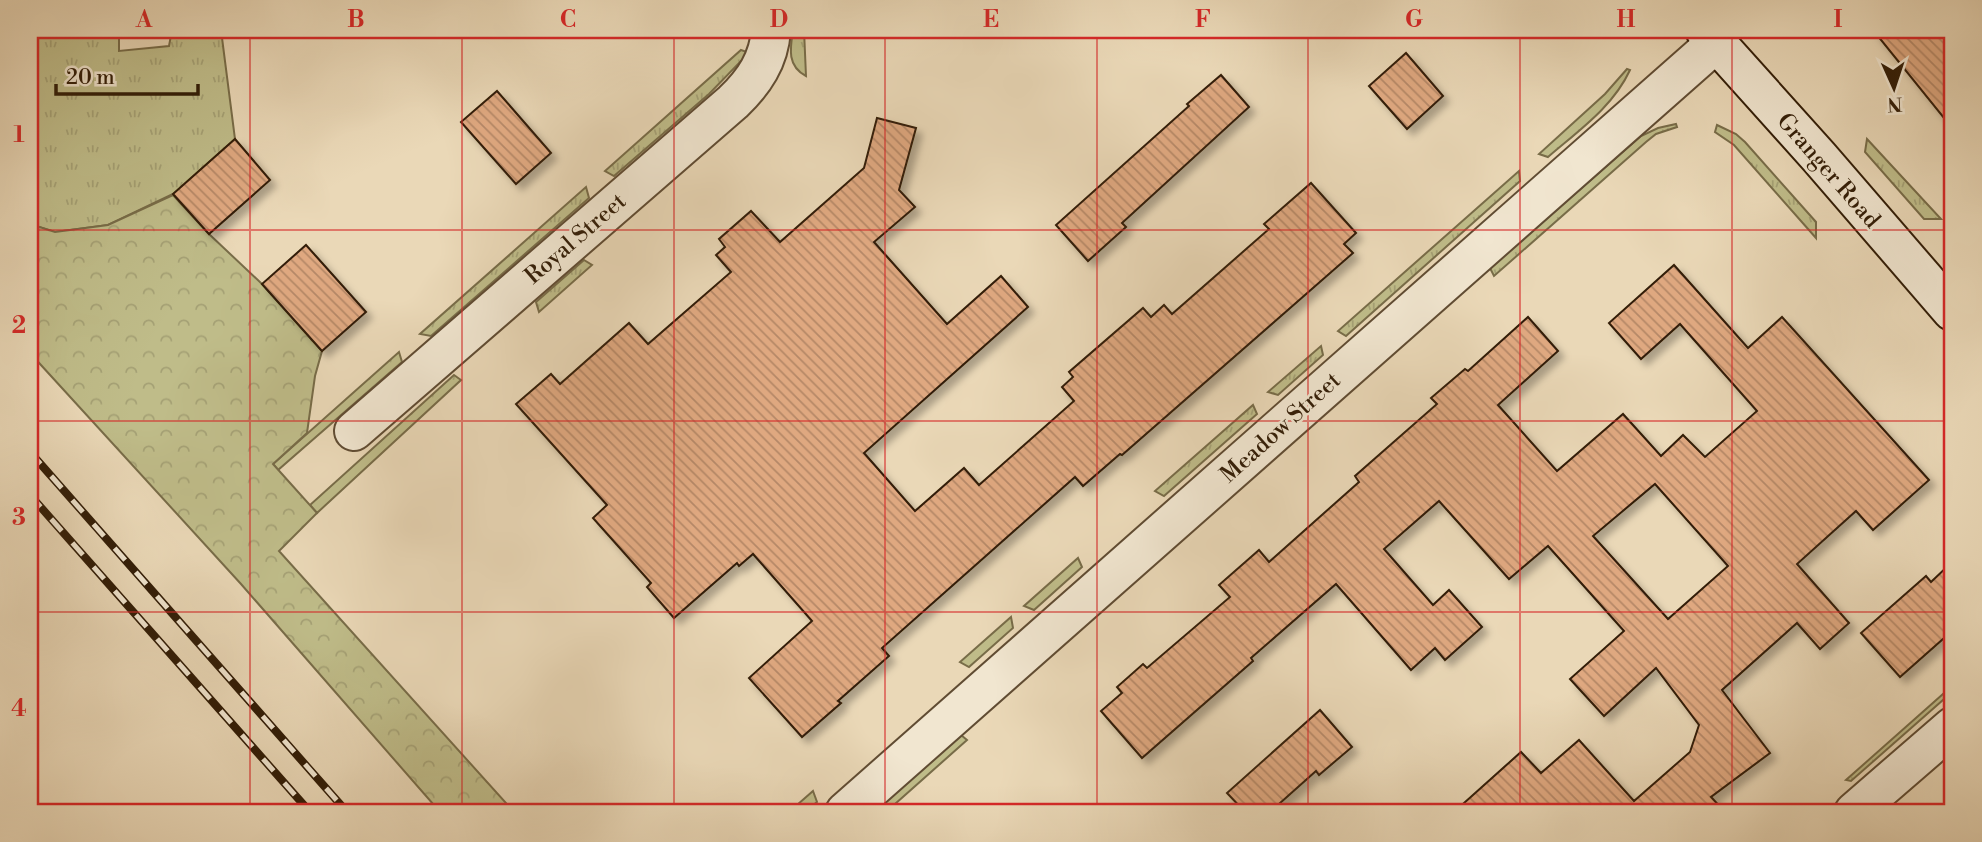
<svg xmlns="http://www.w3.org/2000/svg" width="1982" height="842" viewBox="0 0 1982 842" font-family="'Libre Bodoni',serif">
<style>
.grass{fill:url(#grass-tufts);stroke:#786c48;stroke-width:2}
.forest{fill:url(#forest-crowns);stroke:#786c48;stroke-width:2}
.building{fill:url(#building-back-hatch);stroke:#321d07;stroke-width:2;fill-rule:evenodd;filter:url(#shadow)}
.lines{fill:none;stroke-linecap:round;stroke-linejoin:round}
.street-casing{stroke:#604c33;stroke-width:42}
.secondary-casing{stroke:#321d07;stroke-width:42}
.street{stroke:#f1e6d0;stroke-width:38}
.secondary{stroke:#f1e6d0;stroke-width:38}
.rail-casing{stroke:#321d07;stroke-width:8}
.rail{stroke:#f1e6d0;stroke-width:5;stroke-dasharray:16;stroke-linecap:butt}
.grid{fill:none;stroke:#d62828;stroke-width:2;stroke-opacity:0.55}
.labels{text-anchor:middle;stroke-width:5;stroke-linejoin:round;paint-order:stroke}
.street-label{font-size:23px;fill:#321d07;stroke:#f1e6d0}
.neatline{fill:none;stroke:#d62828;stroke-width:2.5}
.grid-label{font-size:23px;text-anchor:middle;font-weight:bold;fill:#d62828}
</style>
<defs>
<pattern id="grass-tufts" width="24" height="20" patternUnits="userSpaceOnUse" patternTransform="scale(1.75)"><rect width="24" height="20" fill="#bfbc89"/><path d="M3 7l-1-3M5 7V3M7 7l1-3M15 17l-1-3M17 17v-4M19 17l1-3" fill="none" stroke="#a5a175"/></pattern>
<pattern id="forest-crowns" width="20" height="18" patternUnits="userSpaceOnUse" patternTransform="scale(1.75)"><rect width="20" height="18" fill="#bfbc89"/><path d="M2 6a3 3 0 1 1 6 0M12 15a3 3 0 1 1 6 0" fill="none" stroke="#a5a175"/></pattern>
<pattern id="building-back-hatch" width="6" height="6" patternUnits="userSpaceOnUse" patternTransform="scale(1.75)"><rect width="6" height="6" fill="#dfa880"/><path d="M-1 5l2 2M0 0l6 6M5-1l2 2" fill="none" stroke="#b58867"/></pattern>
<filter id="shadow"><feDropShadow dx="6" dy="6" stdDeviation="3.5" flood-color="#0004"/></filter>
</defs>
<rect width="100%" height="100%" fill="#ead8b7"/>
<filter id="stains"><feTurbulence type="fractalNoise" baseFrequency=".00286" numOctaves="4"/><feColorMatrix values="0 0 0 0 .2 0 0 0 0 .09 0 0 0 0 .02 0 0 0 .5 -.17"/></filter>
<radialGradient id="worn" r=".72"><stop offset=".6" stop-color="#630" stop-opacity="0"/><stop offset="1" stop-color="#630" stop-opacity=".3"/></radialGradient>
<g class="grass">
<path d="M30,30H119V51L169,46L172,30H221L235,139L173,194L108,225L55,232L30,224Z"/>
<path d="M793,30H804L806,76C787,66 790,49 793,30Z"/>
<path d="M741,50L747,52L745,57L709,94L614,176L605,171Z"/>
<path d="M1627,69L1630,70C1613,107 1578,131 1548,157L1539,154L1605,94Z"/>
<path d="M1676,124L1677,127L1656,134L1646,142L1494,276L1490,268L1641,136L1658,128Z"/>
<path d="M1717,125L1736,134L1745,142L1816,222V238L1734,145L1715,132Z"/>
<path d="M1867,139L1941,219H1924L1865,152Z"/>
<path d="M1519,171L1520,181L1346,336L1338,331Z"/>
<path d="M586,187L589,198L431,336L420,334Z"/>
<path d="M584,260L592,265L539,312L536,302Z"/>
<path d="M1321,346L1323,355L1278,395L1268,392Z"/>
<path d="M399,352L402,362L278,470L273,464Z"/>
<path d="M454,375L461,380L317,513L310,505Z"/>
<path d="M1253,405L1257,414L1164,496L1155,491Z"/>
<path d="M1078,558L1082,567L1034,610L1024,606Z"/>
<path d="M1011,617L1013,628L969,667L960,662Z"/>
<path d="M1952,686V692L1851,781L1846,780Z"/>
<path d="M961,735L967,740L886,812H873Z"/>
<path d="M813,791L817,802L805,812H789Z"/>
</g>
<path class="forest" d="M173,195L209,234L262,284L322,351L315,376L307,433L273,464L317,513L279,551L514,812H440L241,584L30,353V224L55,232L108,225Z"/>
<g class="building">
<path d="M1873,30H1952V128Z"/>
<path d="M1406,53L1443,96L1407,129L1369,86Z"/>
<path d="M1221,75L1249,107L1122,223L1126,227L1088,261L1056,225L1189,106L1187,104Z"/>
<path d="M497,91L551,153L516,184L461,122Z"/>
<path d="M877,118L916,128L899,190L915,207L874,242L947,324L1001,276L1028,307L864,453L915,511L964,468L979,485L1074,401L1062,387L1073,377L1069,372L1143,308L1151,317L1164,305L1172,314L1269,229L1264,224L1311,183L1356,233L1344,244L1353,253L1122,455L1120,454L1083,486L1075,477L882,648L889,656L838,701L841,703L802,737L749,678L812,621L753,554L739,566L737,563L674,618L647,587L651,583L593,518L607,505L516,404L551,374L560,384L629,323L648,344L731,272L716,255L725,247L719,239L751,211L780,242L864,168Z"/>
<path d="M235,139L270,180L209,234L173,194Z"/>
<path d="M306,245L366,312L322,351L262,284Z"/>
<path d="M1674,265L1748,348L1782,317L1929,480L1873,530L1856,511L1797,564L1849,623L1820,649L1797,623L1722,690L1770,753L1711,797L1725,812H1454L1521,752L1541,773L1579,740L1634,801L1690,752L1699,725L1656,668L1604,716L1570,679L1624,631L1548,546L1509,579L1439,501L1384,549L1433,605L1449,590L1482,627L1445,660L1435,648L1411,670L1336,584L1251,658L1253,661L1142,758L1101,711L1122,693L1117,687L1143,664L1147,668L1230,597L1219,585L1259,550L1269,562L1359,482L1355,476L1437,404L1431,398L1465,369L1468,371L1528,317L1558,351L1498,405L1557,471L1623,414L1661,456L1683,435L1705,457L1757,411L1680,324L1641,359L1609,323ZM1655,484L1728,566L1668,619L1593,536Z"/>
<path d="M1952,562V631L1900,677L1861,633L1926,576L1931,582Z"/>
<path d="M1320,710L1352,747L1319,775L1316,771L1270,812H1245L1227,793Z"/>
</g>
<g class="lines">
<g class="street-casing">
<g id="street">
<path d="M354,431L733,102C754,82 769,60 771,30"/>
<path d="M845,812L1717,42"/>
<path d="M1854,812L1952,727"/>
</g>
</g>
<g class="secondary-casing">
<path id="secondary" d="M1705,30L1819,157L1952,311"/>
</g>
<use href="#street" class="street"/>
<use href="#secondary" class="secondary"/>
<g class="rail-casing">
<g id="rail">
<path d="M30,452L347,812"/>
<path d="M30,495L310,812"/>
</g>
</g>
<use href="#rail" class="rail"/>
</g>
<path class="grid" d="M250,30V812M462,30V812M674,30V812M885,30V812M1097,30V812M1308,30V812M1520,30V812M1732,30V812M30,230H1952M30,421H1952M30,612H1952"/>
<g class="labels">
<g class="street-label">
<text transform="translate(1829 170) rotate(49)" y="8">Granger Road</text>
<text transform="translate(575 238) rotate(-41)" y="8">Royal Street</text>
<text transform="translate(1280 427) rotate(-42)" y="8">Meadow Street</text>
</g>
</g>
<rect width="1982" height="842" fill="none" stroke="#ead8b7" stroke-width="77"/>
<g transform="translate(1894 88) rotate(177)" stroke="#f1e6d0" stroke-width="5" paint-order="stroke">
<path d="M0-5L12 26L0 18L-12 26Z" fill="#321d07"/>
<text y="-10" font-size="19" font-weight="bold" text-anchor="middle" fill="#321d07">N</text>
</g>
<path d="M56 84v10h142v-10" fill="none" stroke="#321d07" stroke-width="3.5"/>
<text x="66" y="84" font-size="21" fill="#321d07" stroke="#f1e6d0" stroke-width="5" paint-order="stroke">20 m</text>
<rect x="38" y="38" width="1906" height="766" class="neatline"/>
<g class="grid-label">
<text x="144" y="27">A</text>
<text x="356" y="27">B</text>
<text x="568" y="27">C</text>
<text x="779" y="27">D</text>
<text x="991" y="27">E</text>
<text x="1203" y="27">F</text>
<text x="1414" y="27">G</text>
<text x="1626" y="27">H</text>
<text x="1838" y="27">I</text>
<text x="19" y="142">1</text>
<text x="19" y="333">2</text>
<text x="19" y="525">3</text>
<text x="19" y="716">4</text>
</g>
<rect width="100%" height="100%" filter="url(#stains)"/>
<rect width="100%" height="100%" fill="url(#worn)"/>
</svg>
